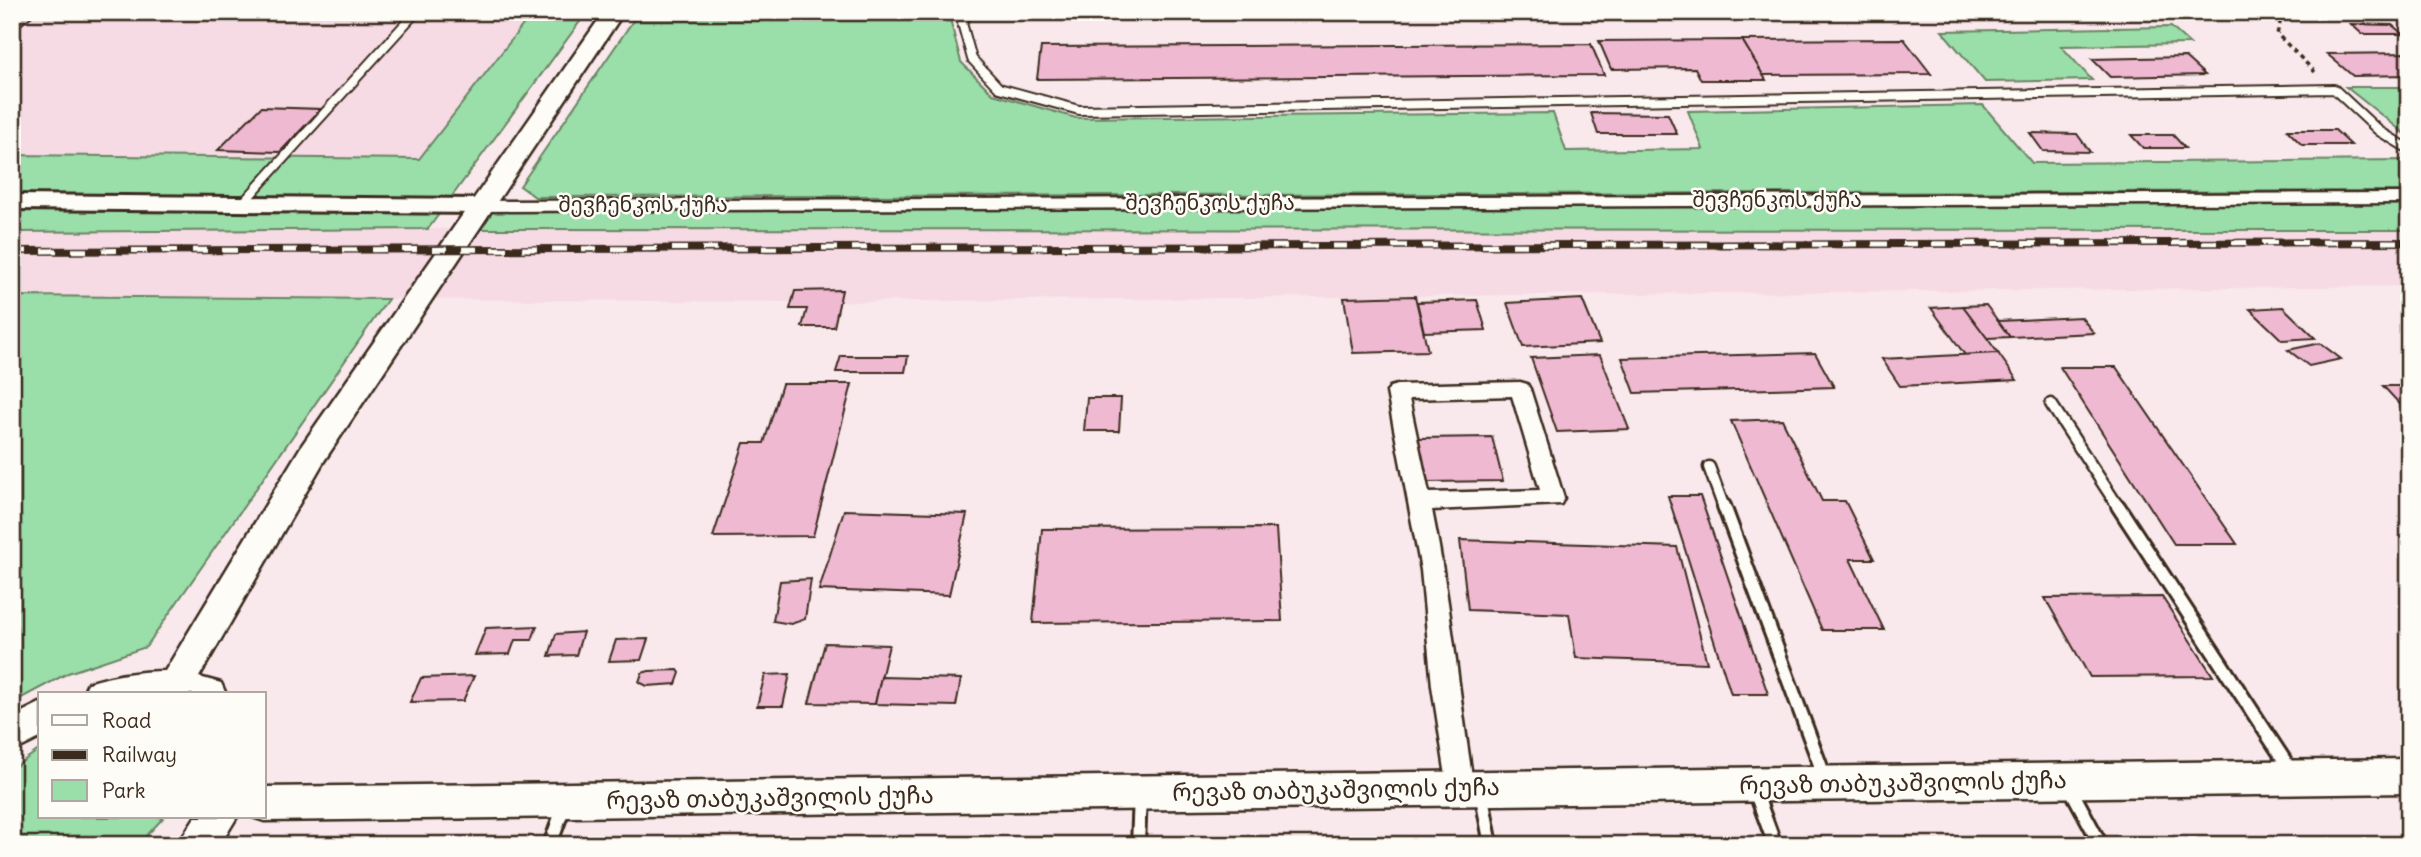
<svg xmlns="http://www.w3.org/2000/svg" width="2421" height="857" viewBox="0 0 2421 857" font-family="Delius,'Noto Sans Georgian',sans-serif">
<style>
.built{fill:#f6dae4}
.green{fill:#9adeaa;stroke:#6a8464;stroke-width:2}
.building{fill:#efb9d2;stroke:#3b2a1e;stroke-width:2}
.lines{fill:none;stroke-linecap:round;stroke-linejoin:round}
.service-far2-casing{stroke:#3b2a1e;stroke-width:12}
.service-far1-casing{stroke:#3b2a1e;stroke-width:15}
.service-casing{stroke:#3b2a1e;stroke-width:18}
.minor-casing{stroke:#3b2a1e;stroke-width:5}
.tertiary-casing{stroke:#3b2a1e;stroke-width:6}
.secondary-casing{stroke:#3b2a1e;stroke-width:5}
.path{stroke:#3b2a1e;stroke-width:3.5;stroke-dasharray:4.5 4.5;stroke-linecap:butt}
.service-far2{stroke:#fdfcf7;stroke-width:8}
.service-far1{stroke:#fdfcf7;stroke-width:10}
.service{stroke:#fdfcf7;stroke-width:12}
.minor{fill:#fdfcf7;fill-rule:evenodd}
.tertiary{fill:#fdfcf7;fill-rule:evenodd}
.secondary{fill:#fdfcf7;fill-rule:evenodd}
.rail-casing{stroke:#3b2a1e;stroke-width:8}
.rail{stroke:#fdfcf7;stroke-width:5;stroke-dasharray:15;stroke-linecap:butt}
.labels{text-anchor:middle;stroke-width:5;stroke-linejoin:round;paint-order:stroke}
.street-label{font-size:21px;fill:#3b2a1e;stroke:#fdfcf7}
.near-street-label{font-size:24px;fill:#3b2a1e;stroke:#fdfcf7}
</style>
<rect width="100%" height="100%" fill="#f9e8ec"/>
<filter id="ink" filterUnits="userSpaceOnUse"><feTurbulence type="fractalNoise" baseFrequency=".0143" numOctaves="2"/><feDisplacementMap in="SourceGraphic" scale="14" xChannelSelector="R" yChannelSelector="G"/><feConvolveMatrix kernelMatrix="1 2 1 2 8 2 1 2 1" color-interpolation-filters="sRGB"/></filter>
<g filter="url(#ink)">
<g class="built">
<path d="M12,12H533L419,159L12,155Z"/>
<path d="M464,229L2409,230V286L822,302L12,296V232Z"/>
</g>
<g class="green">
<path d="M533,12H587L428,229L12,232V155L419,159Z"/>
<path d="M639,12H954L950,19L961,62L993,94L1076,118L1553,113L1566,151L1703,149L1688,111L1983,105L2032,163L2409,160V191L535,197L520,186Z"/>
<path d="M2171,27L2190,44L2061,46L2092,80L1985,82L1942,31Z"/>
<path d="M2346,87H2409V137Z"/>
<path d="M2409,198V230L464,229L481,206Z"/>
<path d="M12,296L388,299L146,647L68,673L12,703Z"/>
<path d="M40,749V817H164L138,845H12V769Z"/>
</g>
<g class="building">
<path d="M12,12H37L12,32Z"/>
<path d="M2351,24L2392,25L2403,34H2362Z"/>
<path d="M1904,39L1931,74L1763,75L1742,40Z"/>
<path d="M1742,40L1766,80H1701L1695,68L1611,69L1599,41Z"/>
<path d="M1591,44L1604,75L1037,79L1041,47Z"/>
<path d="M2409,53V75L2353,76L2327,54Z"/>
<path d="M2185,57L2205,75L2110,77L2092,59Z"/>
<path d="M261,107L321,109L280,152L218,150Z"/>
<path d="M1591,113L1668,114L1677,134H1598Z"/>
<path d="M2287,130H2335L2351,145H2302Z"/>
<path d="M2030,133L2077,134L2090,152L2043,151Z"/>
<path d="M2131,135H2173L2185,148H2143Z"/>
<path d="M842,290L834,327H802L807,309H790L795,291Z"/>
<path d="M1415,296L1428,351L1353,353L1344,298Z"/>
<path d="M1582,299L1600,343L1523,347L1507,303Z"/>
<path d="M1477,300L1486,330L1424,332L1417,302Z"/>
<path d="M1986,305L2010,337L1987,338L1963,306Z"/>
<path d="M1963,306L1987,338L1998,353L1965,355L1931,308Z"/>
<path d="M2283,307L2315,338L2282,340L2250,309Z"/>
<path d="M2081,317L2094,333L2010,337L1998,321Z"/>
<path d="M2320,343L2341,359L2309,366L2288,350Z"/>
<path d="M1815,353L1834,387L1635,393L1622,358Z"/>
<path d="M1998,353L2017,380L1900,386L1882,359Z"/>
<path d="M1600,355L1629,429L1557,432L1531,358Z"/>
<path d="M841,356H908L905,372H836Z"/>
<path d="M2060,367H2116L2237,544H2174Z"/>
<path d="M782,384H852L813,536L713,537L744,443H764Z"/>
<path d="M2383,386H2409V414Z"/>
<path d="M1087,398H1121L1119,431H1084Z"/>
<path d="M1782,419L1822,501H1845L1874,559H1850L1884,630H1822L1731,421Z"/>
<path d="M1492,437L1503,481L1426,482L1418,438Z"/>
<path d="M1668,496H1700L1768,694H1731Z"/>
<path d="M844,510L967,514L949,595L819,590Z"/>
<path d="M1276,528L1282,621L1033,623L1042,529Z"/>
<path d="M1460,540L1677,547L1707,663L1576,658L1569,614L1468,610Z"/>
<path d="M811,579L805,619L791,624L773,621L780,581Z"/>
<path d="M2162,597L2213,676L2090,677L2045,598Z"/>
<path d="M537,626L532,640H515L510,654L475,655L486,628Z"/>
<path d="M583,632L576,655L549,656L556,634Z"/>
<path d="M648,639L641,660L609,661L616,640Z"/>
<path d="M825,643L889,645L875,704L809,703Z"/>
<path d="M678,670L680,673L676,684L647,686L639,682L642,673L649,671Z"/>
<path d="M790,674L783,706H757L765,675Z"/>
<path d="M474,676L463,701L410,702L421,678Z"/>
<path d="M881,677L961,679L956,706L875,704Z"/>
</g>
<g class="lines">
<g class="service-far2-casing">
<g id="service-far2">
<path d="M968,12L962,23L972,59L999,88L1079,110L2334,89L2379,131L2409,149"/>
<path d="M242,204L416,12"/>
</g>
</g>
<g class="service-far1-casing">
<g id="service-far1">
<path d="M2051,404L2119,508"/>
<path d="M1709,467L1724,508"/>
</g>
</g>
<g class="service-casing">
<g id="service">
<path d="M1724,506L1825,778"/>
<path d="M2118,506L2292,772"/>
<path d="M2069,786L2101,845"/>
<path d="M1755,791L1775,845"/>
<path d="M1481,792L1491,845"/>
<path d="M550,845L564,806"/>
<path d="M1138,845L1140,795"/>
</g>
</g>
<g class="minor-casing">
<g id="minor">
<path d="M2409,193V203L481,211L472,206L481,201Z"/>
<path d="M1520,382L1527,384L1530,389L1564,498L1561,504L1432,510C1451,602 1459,696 1474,789L1470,797L1461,801L1452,797L1448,789L1432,686L1421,570L1387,392L1390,387L1397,385ZM1512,396L1540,490L1429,493L1409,399Z"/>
</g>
</g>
<g class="tertiary-casing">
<path id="tertiary" d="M12,195L481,199L489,201L492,206L489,211L481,213L12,209Z"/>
</g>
<g class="secondary-casing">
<g id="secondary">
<path d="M604,12H624L324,461L199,677L221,683L226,694H83L88,683C113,675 139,671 165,671L302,445Z"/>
<path d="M40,703V738L12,752V717Z"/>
<path d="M2409,759V793L264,821L252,817H264V787Z"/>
<path d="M195,817H237L220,845H177Z"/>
</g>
</g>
<path class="path" d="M2283,12L2277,34L2315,72"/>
<use href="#service-far2" class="service-far2"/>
<use href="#service-far1" class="service-far1"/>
<use href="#service" class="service"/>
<use href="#minor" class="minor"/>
<use href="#tertiary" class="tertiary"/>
<use href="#secondary" class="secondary"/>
<g class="rail-casing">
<path id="rail" d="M12,251L2409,242"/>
</g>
<use href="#rail" class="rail"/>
</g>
</g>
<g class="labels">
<g class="street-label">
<text x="1777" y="207">შევჩენკოს ქუჩა</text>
<text x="1210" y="210">შევჩენკოს ქუჩა</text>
<text x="643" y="212">შევჩენკოს ქუჩა</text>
</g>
<g class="near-street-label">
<text transform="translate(1903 783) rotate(-1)" y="8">რევაზ თაბუკაშვილის ქუჩა</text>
<text transform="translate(1336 790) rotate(-1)" y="8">რევაზ თაბუკაშვილის ქუჩა</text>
<text transform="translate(770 798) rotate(-1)" y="8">რევაზ თაბუკაშვილის ქუჩა</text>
</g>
</g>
<rect width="2421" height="857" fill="none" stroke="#fdfcf7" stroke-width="42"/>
<rect x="21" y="21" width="2379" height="815" fill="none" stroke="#3b2a1e" stroke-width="2.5" filter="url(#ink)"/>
<rect x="38" y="692" width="228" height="126" fill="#fdfcf7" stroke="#afa8a0" stroke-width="2"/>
<rect x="52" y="715" width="35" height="10" fill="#fdfcf7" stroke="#afa8a0" stroke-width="2"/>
<text x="102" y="728" font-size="21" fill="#3b2a1e">Road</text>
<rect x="52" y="750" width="35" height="10" fill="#3b2a1e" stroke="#afa8a0" stroke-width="2"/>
<text x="102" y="762" font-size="21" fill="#3b2a1e">Railway</text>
<rect x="52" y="780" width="35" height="21" fill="#9adeaa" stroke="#afa8a0" stroke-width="2"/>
<text x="102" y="798" font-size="21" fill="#3b2a1e">Park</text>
</svg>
